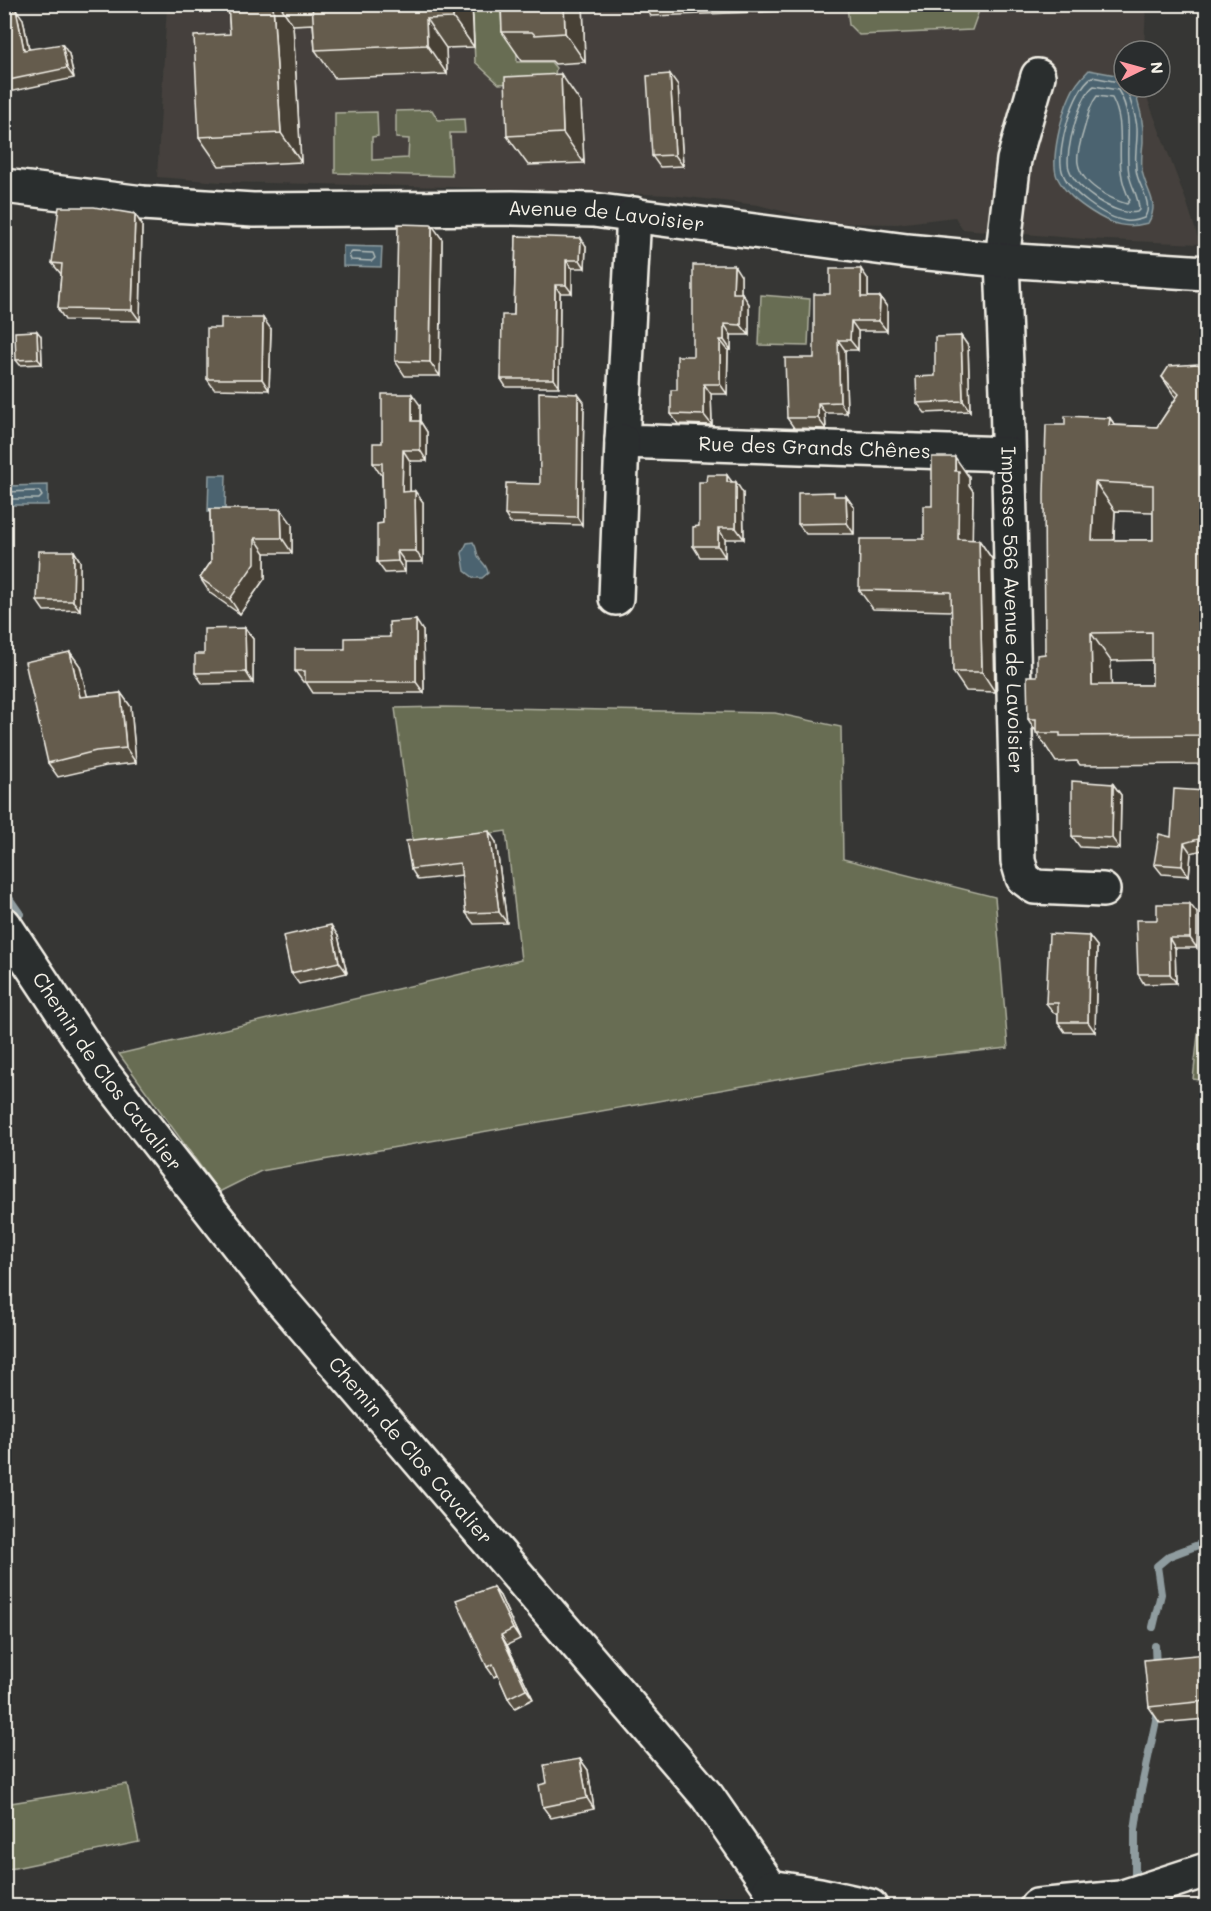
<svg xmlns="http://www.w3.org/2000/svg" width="1211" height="1911" viewBox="0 0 1211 1911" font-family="Mali,sans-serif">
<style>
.built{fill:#44413c}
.green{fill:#676d53;stroke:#aeaf9e;stroke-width:1.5}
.water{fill:#4b646f;stroke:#8f9c9f;stroke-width:1.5}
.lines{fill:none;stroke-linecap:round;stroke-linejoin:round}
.shore{stroke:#b0b9b8;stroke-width:1.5}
.stream{stroke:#8f9c9f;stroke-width:8}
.minor-casing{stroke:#f4f1e8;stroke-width:38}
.minor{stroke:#2a2d2e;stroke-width:33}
.wall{fill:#574f42;stroke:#f4f1e8;stroke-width:1.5;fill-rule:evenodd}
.shaded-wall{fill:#474036;stroke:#f4f1e8;stroke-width:1.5}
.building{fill:#655c4d;stroke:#f4f1e8;stroke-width:1.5;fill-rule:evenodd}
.labels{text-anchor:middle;stroke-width:6;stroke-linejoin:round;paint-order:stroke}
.street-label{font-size:20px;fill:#f4f1e8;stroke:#2a2d2e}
</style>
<rect width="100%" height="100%" fill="#363634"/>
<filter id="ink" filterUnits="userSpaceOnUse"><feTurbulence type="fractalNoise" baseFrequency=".0167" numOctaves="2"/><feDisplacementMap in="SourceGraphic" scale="12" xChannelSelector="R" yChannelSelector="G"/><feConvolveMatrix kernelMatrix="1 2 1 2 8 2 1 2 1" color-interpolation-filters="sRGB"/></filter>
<g filter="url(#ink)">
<path class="built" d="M167,5H1146L1144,51H1124V87H1143L1188,206L1200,244L1084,239L962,229L955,217L897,224L829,223L758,205L670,195L449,187L221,182L157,177Z"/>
<g class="green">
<path d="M446,5H516L517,62H551L556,68L554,80L499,84L475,62L473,16L446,18Z"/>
<path d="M847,5V4L981,5L972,30L859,35L849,25Z"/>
<path d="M432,110L438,120L464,119L465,133H450L452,176L335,173V113L377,112L378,136L372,137V160L408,158L409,139L396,138V111Z"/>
<path d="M761,295L810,299L808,346L759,345Z"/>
<path d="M442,707L775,713L841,727L843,859L995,897L1008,1048L890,1060L261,1171L219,1192L119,1054L521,960L506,831L413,845L395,708Z"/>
<path d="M1206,994V1081L1193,1079L1199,1026Z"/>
<path d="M127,1784L139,1842L5,1870V1804Z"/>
</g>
<g class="water">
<path d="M1089,70L1121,76L1124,78V87H1132C1140,104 1144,123 1143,142C1142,151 1141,161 1142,170C1145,191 1161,202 1148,223C1126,229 1112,225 1092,212C1078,203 1065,193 1057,177C1050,160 1062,113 1070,96C1074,86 1081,78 1089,70Z"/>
<path d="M343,246L382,247L381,267L343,266Z"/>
<path d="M209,475H226L225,513L208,512Z"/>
<path d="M48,485V505H6L5,486Z"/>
<path d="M473,542C477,548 476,550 478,556C481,563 487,564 488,573L482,578H474L465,571L462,553L467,543Z"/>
</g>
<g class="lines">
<g class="shore">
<path d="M1124,83L1092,77C1073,89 1056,150 1062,171C1068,192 1105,218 1126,221C1132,222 1138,220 1144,218C1154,205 1140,188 1137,175C1133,159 1138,143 1137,128C1136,113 1129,101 1127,87"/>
<path d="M1094,86L1118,90C1136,120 1124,142 1129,174C1131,187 1139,196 1139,210L1137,212C1116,217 1076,190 1069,169C1064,153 1080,95 1094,86Z"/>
<path d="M1097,96L1112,98C1130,131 1110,163 1130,200L1127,204C1110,199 1081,184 1078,163C1076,153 1082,137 1085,126C1088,115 1090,105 1097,96Z"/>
<path d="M352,252L373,253L375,258L372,261L351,260L349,255Z"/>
<path d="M4,492L39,491L42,496L39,499H4"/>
</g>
<g class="stream">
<path d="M4,891L20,914"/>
<path d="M1206,1118L1202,1125V1174L1206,1184"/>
<path d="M1153,1627L1161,1594L1157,1566L1169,1556L1206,1542"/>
<path d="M1155,1646L1156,1669"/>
<path d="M1135,1875V1830L1140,1795L1158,1711"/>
</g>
<g class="minor-casing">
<g id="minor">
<path id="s1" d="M1038,76L1014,160L1002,260L1007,392L1018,861L1023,878L1035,887L1103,890"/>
<path id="s2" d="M4,186L143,203L253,210L512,208L593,210L907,251L1002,260L1206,273"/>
<path id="s3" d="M634,214L622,441L1008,454"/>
<path d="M616,598L622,441"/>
<path id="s4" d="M4,924L103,1073L277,1295L707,1796L770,1887L779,1906"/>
<path d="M770,1887L820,1895L870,1906"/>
<path d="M1037,1906L1120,1898L1206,1870"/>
</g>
</g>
<use href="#minor" class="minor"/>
</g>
<g class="wall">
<path d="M228,4H472L474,47L446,48L447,74L335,78L315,50L313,24L293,25L301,162L219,166L199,137L230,34Z"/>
<path d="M500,4H583L585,62L555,64L552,61H522L502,32L501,6Z"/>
<path d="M643,4H781V11L651,16Z"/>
<path d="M4,11L23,19L29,49L69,54L74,78L4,93Z"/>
<path d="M678,85L683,166L660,167L652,156Z"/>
<path d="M581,103L584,163L528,165L507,136Z"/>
<path d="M142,225L140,321L65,320L58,309L61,274L52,263Z"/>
<path d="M516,236L586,246L585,268H572V293H560L559,387H506L501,379L514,315Z"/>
<path d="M442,239L440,376H405L395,361Z"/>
<path d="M741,276V293L749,304V335H731V350H728L727,394H711L712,425L678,424L671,414L693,356Z"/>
<path d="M868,279V297H880L887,307V331H858V350H845L847,413H825L826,429L794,428L787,418L814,358L830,294Z"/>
<path d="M271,329L269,390L214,389L207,379Z"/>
<path d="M41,336L42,364L20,365L16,360Z"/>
<path d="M961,336L968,346L970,411L925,413L917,403Z"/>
<path d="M1206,372V764L1080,765L1077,761L1056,762L1028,719L1037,676L1045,654L1065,425L1110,418L1115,425L1157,427L1176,398L1162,377ZM1115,511L1153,512V540H1114ZM1152,660V685H1111V661Z"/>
<path d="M584,402L582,525L510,523L505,515L540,484Z"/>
<path d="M420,405V421L427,432V461H410V491L423,502V562H405V572L385,573L377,562L383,523L382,474H380L373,463L382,443Z"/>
<path d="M969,477V485L973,491L972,540H979L992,559L995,692L966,691L953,672L952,611L873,609L859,590L924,539Z"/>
<path d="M732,482L743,493L744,539H725V557H700L693,546L699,526Z"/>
<path d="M846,496L854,507V534H806L798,524Z"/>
<path d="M210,509L292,524V553H265V578L240,614L210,593L200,578L211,562Z"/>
<path d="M74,551L80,561V610L44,611L37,601Z"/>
<path d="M245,628L253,639V683L203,684L195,673L204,654Z"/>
<path d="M423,631L424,693H313L306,682H303L295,671L345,649L390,637Z"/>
<path d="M70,652L80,666L87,696L121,693L131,707L136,763L106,766L58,777L48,763Z"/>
<path d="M1113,784L1121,795L1120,849L1080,847L1072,836Z"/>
<path d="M1206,791V849L1191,853L1189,876L1162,874L1154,864L1171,837Z"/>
<path d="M496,842L507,923L474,924L466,913L462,875L418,880L411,869Z"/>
<path d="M1197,913V948H1175L1176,983L1144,984L1138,974L1157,920Z"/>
<path d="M338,936L347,973L299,984L291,973Z"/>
<path d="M1089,936L1097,946L1095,1032H1065L1058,1022V1013H1054L1046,1003Z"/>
<path d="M493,1587L500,1596L520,1639L507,1645L533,1699L515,1708L508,1698L498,1675L494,1677L487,1667Z"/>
<path d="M1206,1654V1719L1160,1723L1149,1707Z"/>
<path d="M580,1759L588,1770L594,1809L551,1818L543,1807L547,1783Z"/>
</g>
<g class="shaded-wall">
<path d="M273,4H279L293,25L301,162L281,133Z"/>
<path d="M453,4H472L474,47L453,18Z"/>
<path d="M564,4H583L585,62L565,33Z"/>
<path d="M776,4H781V11Z"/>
<path d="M16,9L23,19L31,60L24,50Z"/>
<path d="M426,19L446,48L447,74L427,45Z"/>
<path d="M62,44L69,54L74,78L67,68Z"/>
<path d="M561,74L581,103L584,163L563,133Z"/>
<path d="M670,74L678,85L683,166L675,155Z"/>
<path d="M135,214L142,225L140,321L132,310Z"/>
<path d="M432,225L442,239L440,376L430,362Z"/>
<path d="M581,238L586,246L585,268L580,260Z"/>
<path d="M566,260L572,268V293L566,285Z"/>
<path d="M734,265L741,276V304L733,293Z"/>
<path d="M861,269L868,279V307L861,297Z"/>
<path d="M555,285L560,293L559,387L554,379Z"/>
<path d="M742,293L749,304V335L741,325Z"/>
<path d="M880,297L887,307V331L879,321Z"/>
<path d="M263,318L271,329L269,390L262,379Z"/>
<path d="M851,321L858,331V350L850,340Z"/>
<path d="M724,324L731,335V350L724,340Z"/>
<path d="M37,331L41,336L42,364L38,359Z"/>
<path d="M961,336L968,346L970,411L963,401Z"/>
<path d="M720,340L728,350L727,394L720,384Z"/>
<path d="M838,340L845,350L847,413L840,402Z"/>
<path d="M704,384L711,394L712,425L704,415Z"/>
<path d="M412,394L420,405V421L427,432V461L420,450L412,421Z"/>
<path d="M578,394L584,402L582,525L577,517Z"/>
<path d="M818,403L825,413L826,429L818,418Z"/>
<path d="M1110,418L1129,446L1109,425Z"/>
<path d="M403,450L410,461V502L402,492Z"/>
<path d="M955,457L969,477V485L973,491L972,559L958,539Z"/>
<path d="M727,475L735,486L727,482Z"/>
<path d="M736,482L743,493L744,539L736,528Z"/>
<path d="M1095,482L1115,511L1112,568L1092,540Z"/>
<path d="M415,491L423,502V562L416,551Z"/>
<path d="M846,496L854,507V534L847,523Z"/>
<path d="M281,509L292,524V553L282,538Z"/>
<path d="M718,528L725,539V557L718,546Z"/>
<path d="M255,538L265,553V578L240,614L230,599Z"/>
<path d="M979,540L992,559L995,692L982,672Z"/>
<path d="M74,551L80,561V610L73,601Z"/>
<path d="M397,551L405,562V572L398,561Z"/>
<path d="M416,620L423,631L424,693L416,682Z"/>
<path d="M245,628L253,639V683L246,672Z"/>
<path d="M1091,633L1111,661L1112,714L1092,685Z"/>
<path d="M70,652L80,666L91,711L80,697Z"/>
<path d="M121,693L131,707L136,763L126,748Z"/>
<path d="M1113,784L1121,795L1120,849L1112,838Z"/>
<path d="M489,831L496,842L507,923L499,912Z"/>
<path d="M1184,843L1191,853L1189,876L1182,866Z"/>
<path d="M1190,904L1197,913V948L1190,938Z"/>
<path d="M331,925L338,936L347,973L339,962Z"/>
<path d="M1089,936L1097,946L1095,1032L1088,1022Z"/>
<path d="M1169,938L1175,948L1176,983L1170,974Z"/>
<path d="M493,1587L500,1596L520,1639L513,1629Z"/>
<path d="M501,1635L507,1645L533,1699L526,1689Z"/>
<path d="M580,1759L588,1770L594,1809L587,1798Z"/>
</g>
<g class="building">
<path d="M228,4H273L281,133L199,137L194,36L230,34Z"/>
<path d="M312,4H453V18L426,19L427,45L315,50Z"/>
<path d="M501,4H564L565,33L535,35L532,32H502Z"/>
<path d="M16,9L24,50L62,44L67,68L4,81V11Z"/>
<path d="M561,74L563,133L507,136L505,77Z"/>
<path d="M670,74L675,155L652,156L647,76Z"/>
<path d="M59,207H94L135,214L132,310L58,309L62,264L52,263Z"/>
<path d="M398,224L432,225L430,362L395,361Z"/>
<path d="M516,236L581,238L580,260H566V285H555L554,379H501L502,315H514Z"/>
<path d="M693,265H734L733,293H742L741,325L724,324V340H720V384H704V415L671,414V390H677V356H693Z"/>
<path d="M830,269H861V297H880L879,321H851L850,340H838L840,402L818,403V418H787L785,358H814V294H830Z"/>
<path d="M221,318H263L262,379H207V328H221Z"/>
<path d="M37,331L38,359L16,360L15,332Z"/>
<path d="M961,336L963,401L917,403L916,377L935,376V337Z"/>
<path d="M1198,364L1206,372V735L1060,736V733H1036V719H1028L1027,676H1037V655L1045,654L1044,494L1046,425H1065V416L1110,418L1109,425L1157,427L1179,394L1162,377L1169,366ZM1095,482L1153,485V540H1092ZM1152,632V685H1092L1091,633Z"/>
<path d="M539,392L578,394L577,517L505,515L506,483L540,484Z"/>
<path d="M382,394H412V421H420V450H403L402,492L415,491L416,551H397L398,561L377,562V524L383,523L382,463H373V443H382Z"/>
<path d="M932,457H955V471H959L958,539L979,540L982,672H953L951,592L859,590L860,539H924V506H932Z"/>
<path d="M707,475H727V482H736V528H718V546H693V527L699,526V482H706Z"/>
<path d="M834,492V496H846L847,523L798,524V493Z"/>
<path d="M210,509H281L282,538H255V563L230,599L200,578L211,562Z"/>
<path d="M39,551H74L73,601H37Z"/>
<path d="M416,620V682H305V671H295V649H345V638L390,637L389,622Z"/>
<path d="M245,628L246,672L195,673V654H204V629Z"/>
<path d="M70,652L80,697L121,693L126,748L96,751L48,763L25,662Z"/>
<path d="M1072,781L1113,784L1112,838L1072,836Z"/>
<path d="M1174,789L1206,791V837L1184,843L1182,866L1154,864L1159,834L1171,837Z"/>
<path d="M489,831L499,912L466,913L460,863L411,869L406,841Z"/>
<path d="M1157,904H1190V938H1169L1170,974H1138L1136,920H1157Z"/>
<path d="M331,925L339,962L291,973L283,936Z"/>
<path d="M1049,934L1089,936L1088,1022H1058V1003H1046Z"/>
<path d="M493,1587L513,1629L501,1635L526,1689L508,1698L493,1664L487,1667L456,1600Z"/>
<path d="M1206,1654V1701L1149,1707L1144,1660Z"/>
<path d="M580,1759L587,1798L543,1807L539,1785L547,1783L544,1765Z"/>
</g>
</g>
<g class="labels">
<g class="street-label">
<text dy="7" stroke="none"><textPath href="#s2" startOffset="604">Avenue de Lavoisier</textPath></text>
<text dy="7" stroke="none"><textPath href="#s3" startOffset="420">Rue des Grands Chênes</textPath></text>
<text dy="7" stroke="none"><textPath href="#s1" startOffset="538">Impasse 566 Avenue de Lavoisier</textPath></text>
<text dy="7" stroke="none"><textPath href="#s4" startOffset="180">Chemin de Clos Cavalier</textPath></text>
<text dy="7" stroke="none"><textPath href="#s4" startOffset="666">Chemin de Clos Cavalier</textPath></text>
</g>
</g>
<rect width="1211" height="1911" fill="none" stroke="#2a2d2e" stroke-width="24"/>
<rect x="12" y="12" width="1187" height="1887" fill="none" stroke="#f4f1e8" stroke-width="2" filter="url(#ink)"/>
<g transform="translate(1142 69) rotate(85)"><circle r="28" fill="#2a2d2e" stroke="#7b7b78" stroke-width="1.5"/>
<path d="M0-4.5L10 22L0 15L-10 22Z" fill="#ff9aa2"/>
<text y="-9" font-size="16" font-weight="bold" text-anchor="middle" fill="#f4f1e8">N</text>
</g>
</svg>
